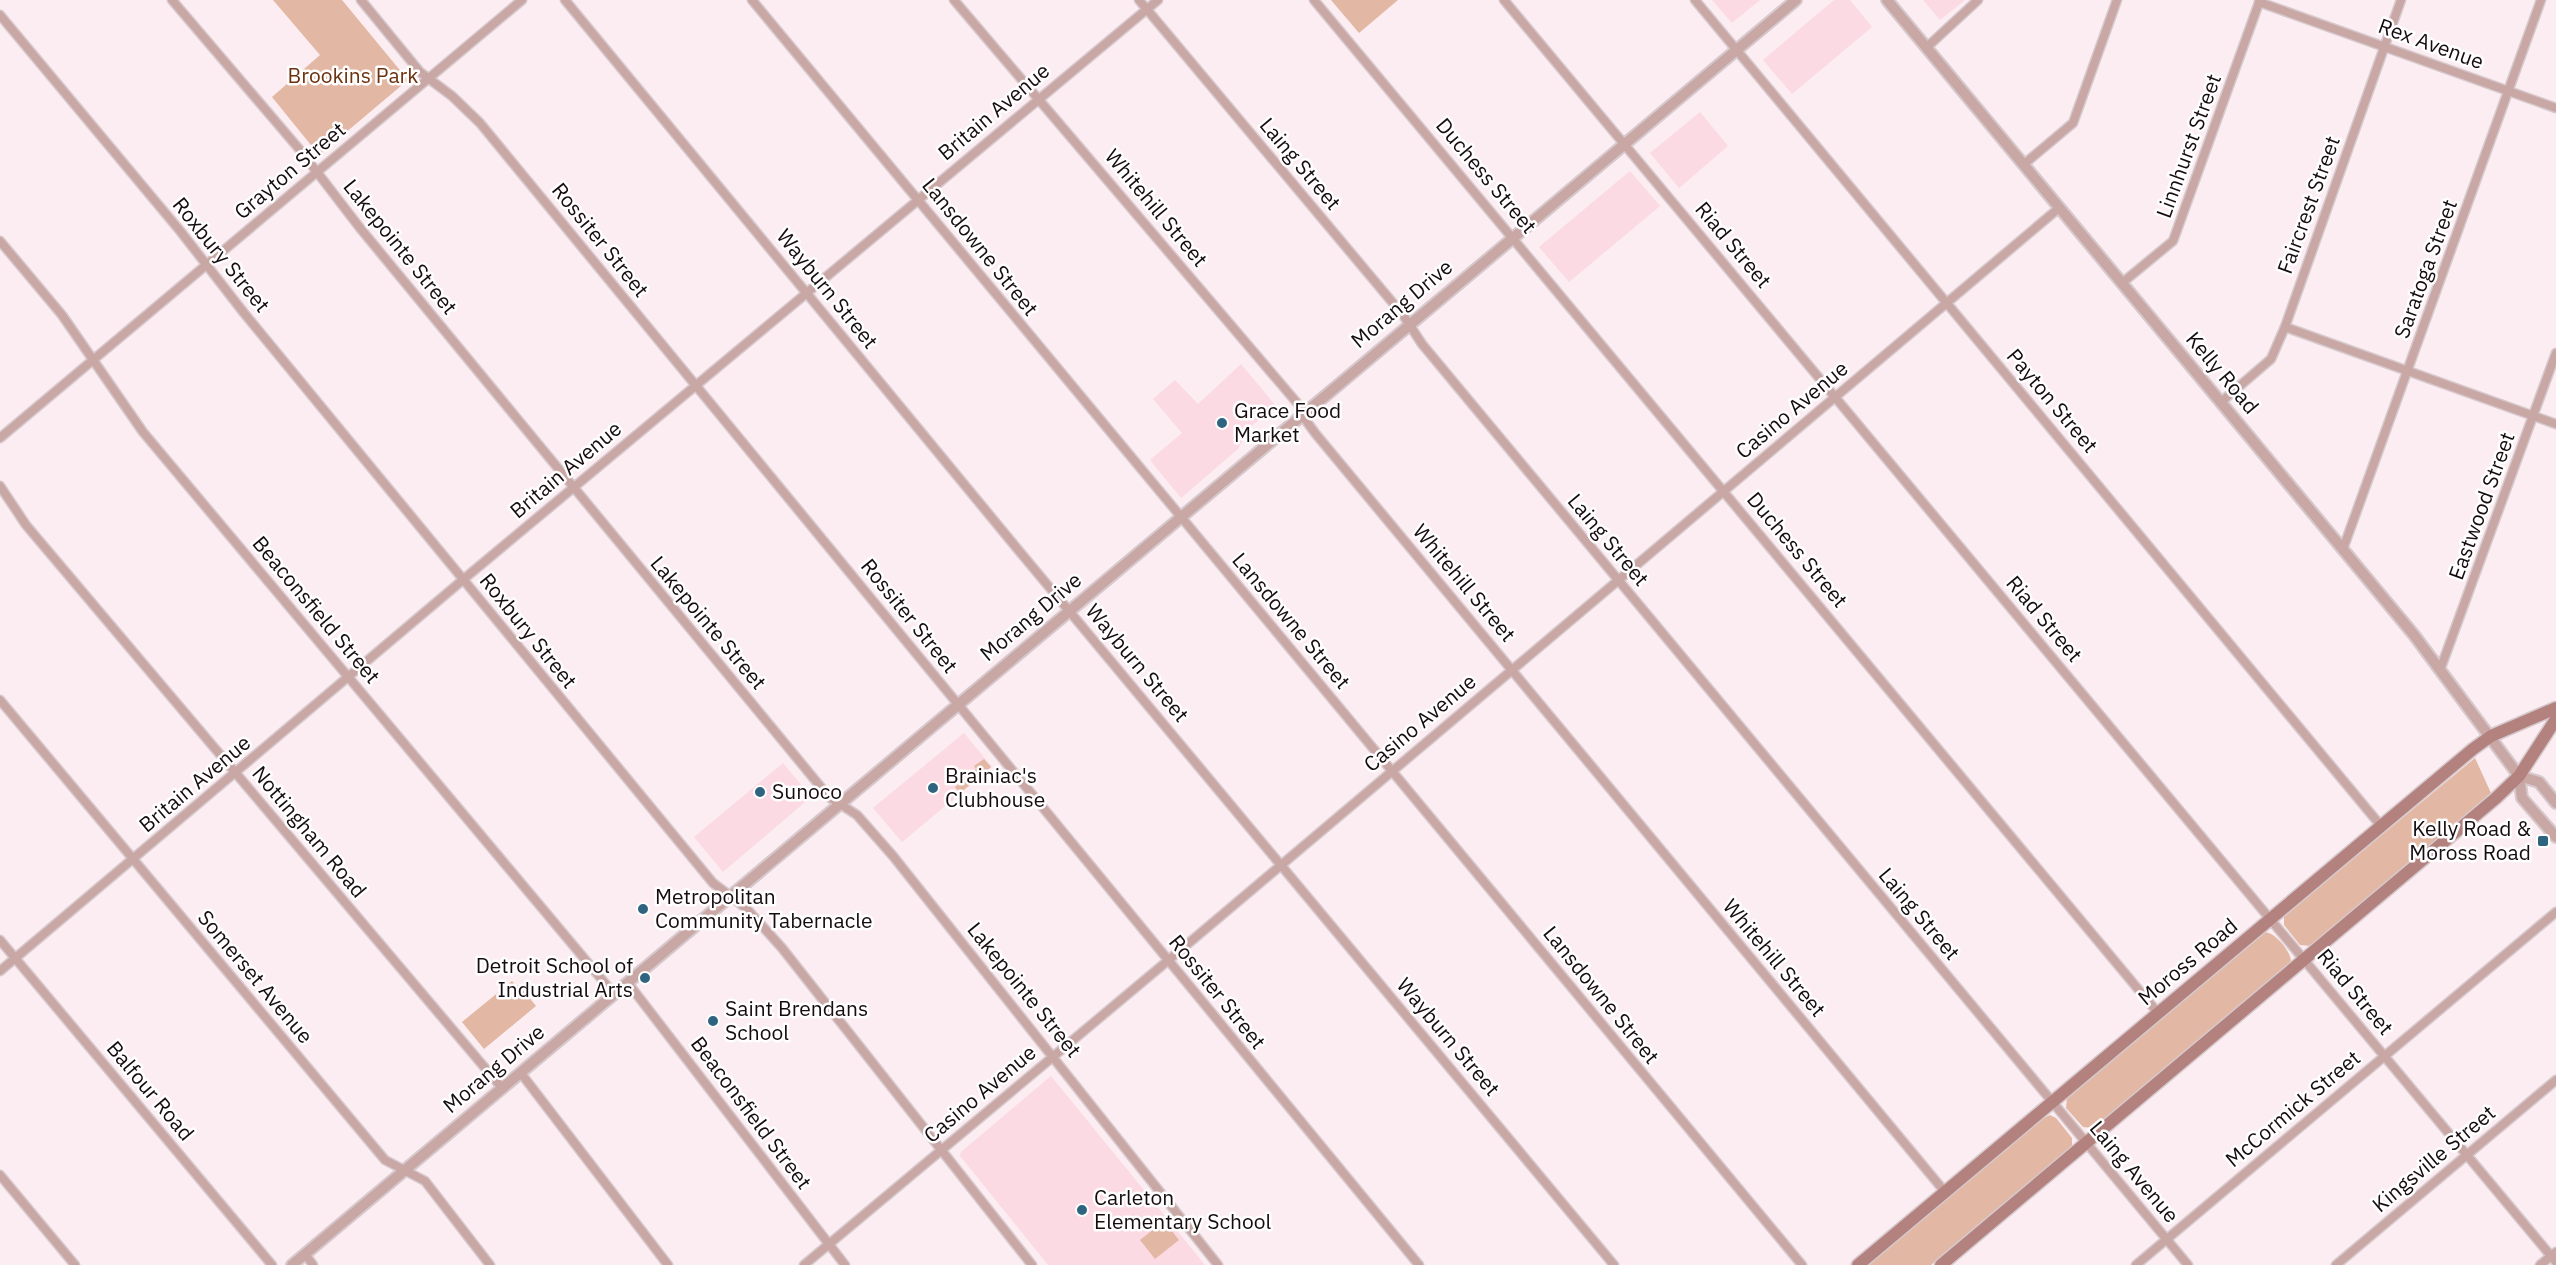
<svg xmlns="http://www.w3.org/2000/svg" width="2556" height="1265" viewBox="0 0 2556 1265" font-family="'IBM Plex Sans',sans-serif">
<style>
.built{fill:#fbdae4}
.green{fill:#e2b8a4}
.lines{fill:none;stroke-linecap:round;stroke-linejoin:round}
.minor-casing{stroke:#d6c9cd;stroke-width:11}
.tertiary-casing{stroke:#d6c9cd;stroke-width:14}
.secondary-casing{stroke:#d6c9cd;stroke-width:15}
.minor{stroke:#c8a7a4;stroke-width:8}
.tertiary{stroke:#c8a7a4;stroke-width:10}
.secondary{stroke:#b3827f;stroke-width:12}
.poi-dot{fill:#2f6480;stroke:#fefefe;stroke-width:2}
.labels{text-anchor:middle;stroke-width:5;stroke-linejoin:round;paint-order:stroke}
.street-label{font-size:21px;fill:#160c0f;stroke:#fefefe}
.park-label{font-size:21px;fill:#6c310d;stroke:#fefefe}
.poi-label{font-size:21px;fill:#160c0f;stroke:#fefefe;text-anchor:start}
</style>
<rect width="100%" height="100%" fill="#fbedf1"/>
<g class="built">
<path d="M1712,0H1760L1732,23Z"/>
<path d="M1834,0H1850L1872,27L1792,94L1763,60Z"/>
<path d="M1923,0H1965L1940,20Z"/>
<path d="M1700,112L1728,146L1679,188L1650,153Z"/>
<path d="M1630,171L1660,206L1569,282L1539,247Z"/>
<path d="M1241,364L1276,406L1249,428L1238,449L1181,498L1150,460L1182,433L1153,399L1175,380L1198,404Z"/>
<path d="M964,733L992,767L902,842L873,808Z"/>
<path d="M783,763L811,797L723,872L694,837Z"/>
<path d="M1051,1076L1205,1265H1048L960,1156L961,1152Z"/>
</g>
<g class="green">
<path d="M273,0H342L408,80L319,155L272,97L320,55Z"/>
<path d="M1331,0H1398L1359,33Z"/>
<path d="M2475,758L2491,793L2311,946L2300,945L2284,925V916Z"/>
<path d="M984,759L991,767L960,793L955,787L976,769L974,766Z"/>
<path d="M2263,932C2274,931 2289,949 2291,960L2288,965L2093,1128L2083,1127L2066,1108L2067,1098Z"/>
<path d="M512,981L516,986L519,985L536,1006L484,1049L462,1022Z"/>
<path d="M2050,1115L2056,1118L2072,1138V1146L1931,1265H1868L2042,1119Z"/>
<path d="M1164,1221L1179,1240L1155,1259L1140,1240Z"/>
</g>
<g class="lines">
<g class="minor-casing">
<g id="minor">
<path d="M172,0L300,150L360,228L829,797L857,815L893,856L1218,1265"/>
<path d="M361,0L420,72L452,96L480,123L1419,1265"/>
<path d="M565,0L1015,546L1614,1265"/>
<path d="M752,0L1802,1265"/>
<path d="M954,0L1298,404L1302,415L1315,433L1945,1192"/>
<path d="M1139,0L1403,315L1422,344L2188,1265"/>
<path d="M1314,0L2158,1013"/>
<path d="M1504,0L2556,1262"/>
<path d="M1695,0L2381,826"/>
<path d="M2259,2L2556,108"/>
<path d="M0,15L181,232L244,313L713,883L746,908L782,948L1032,1265"/>
<path d="M1926,48L1978,0"/>
<path d="M2023,165L2073,123L2117,0"/>
<path d="M0,241L62,315L143,432L614,994"/>
<path d="M2122,283L2173,241L2260,0"/>
<path d="M2285,327L2556,424"/>
<path d="M2221,402L2271,359L2285,327L2401,0"/>
<path d="M0,438L522,0"/>
<path d="M0,486L26,525L502,1088"/>
<path d="M2343,549L2541,0"/>
<path d="M2440,670L2556,353"/>
<path d="M0,700L385,1160L425,1181L490,1265"/>
<path d="M0,940L272,1265"/>
<path d="M0,971L471,573L1158,0"/>
<path d="M628,983L845,1265"/>
<path d="M520,1072L668,1265"/>
<path d="M0,1175L75,1265"/>
<path d="M305,1254L313,1265"/>
<path d="M804,1265L1177,953L2059,208"/>
<path d="M2136,1265L2556,912"/>
<path d="M2336,1265L2556,1080"/>
<path d="M2540,1265L2556,1252"/>
</g>
</g>
<g class="tertiary-casing">
<g id="tertiary">
<path d="M1887,0L2414,635L2519,776L2522,798L2556,837"/>
<path d="M2519,776L2539,782L2556,803"/>
<path d="M292,1265L1796,0"/>
</g>
</g>
<g class="secondary-casing">
<g id="secondary">
<path d="M1858,1265L2473,749L2491,736L2556,708"/>
<path d="M1941,1265L2496,798L2519,776L2556,719"/>
</g>
</g>
<use href="#minor" class="minor"/>
<use href="#tertiary" class="tertiary"/>
<use href="#secondary" class="secondary"/>
</g>
<g class="poi-dot">
<circle cx="1222" cy="423" r="6"/>
<circle cx="933" cy="788" r="6"/>
<circle cx="760" cy="792" r="6"/>
<rect x="2537" y="835" width="12" height="12" rx="3"/>
<circle cx="643" cy="909" r="6"/>
<circle cx="645" cy="978" r="6"/>
<circle cx="713" cy="1021" r="6"/>
<circle cx="1082" cy="1210" r="6"/>
</g>
<g class="labels">
<g class="street-label">
<text transform="translate(2431 44) rotate(20)" y="7">Rex Avenue</text>
<text transform="translate(994 112) rotate(-40)" y="7">Britain Avenue</text>
<text transform="translate(2189 146) rotate(-70)" y="7">Linnhurst Street</text>
<text transform="translate(1300 164) rotate(50)" y="7">Laing Street</text>
<text transform="translate(290 171) rotate(-40)" y="7">Grayton Street</text>
<text transform="translate(1486 176) rotate(50)" y="7">Duchess Street</text>
<text transform="translate(2309 205) rotate(-70)" y="7">Faircrest Street</text>
<text transform="translate(1156 208) rotate(50)" y="7">Whitehill Street</text>
<text transform="translate(600 240) rotate(51)" y="7">Rossiter Street</text>
<text transform="translate(1733 245) rotate(50)" y="7">Riad Street</text>
<text transform="translate(400 247) rotate(51)" y="7">Lakepointe Street</text>
<text transform="translate(980 247) rotate(51)" y="7">Lansdowne Street</text>
<text transform="translate(221 255) rotate(51)" y="7">Roxbury Street</text>
<text transform="translate(2426 269) rotate(-70)" y="7">Saratoga Street</text>
<text transform="translate(827 289) rotate(51)" y="7">Wayburn Street</text>
<text transform="translate(1402 304) rotate(-40)" y="7">Morang Drive</text>
<text transform="translate(2222 373) rotate(50)" y="7">Kelly Road</text>
<text transform="translate(2052 401) rotate(50)" y="7">Payton Street</text>
<text transform="translate(1792 410) rotate(-40)" y="7">Casino Avenue</text>
<text transform="translate(566 470) rotate(-40)" y="7">Britain Avenue</text>
<text transform="translate(2482 506) rotate(-70)" y="7">Eastwood Street</text>
<text transform="translate(1608 540) rotate(50)" y="7">Laing Street</text>
<text transform="translate(1797 550) rotate(50)" y="7">Duchess Street</text>
<text transform="translate(1464 583) rotate(50)" y="7">Whitehill Street</text>
<text transform="translate(316 610) rotate(50)" y="7">Beaconsfield Street</text>
<text transform="translate(909 616) rotate(51)" y="7">Rossiter Street</text>
<text transform="translate(1031 617) rotate(-40)" y="7">Morang Drive</text>
<text transform="translate(2044 619) rotate(50)" y="7">Riad Street</text>
<text transform="translate(1291 621) rotate(50)" y="7">Lansdowne Street</text>
<text transform="translate(708 623) rotate(50)" y="7">Lakepointe Street</text>
<text transform="translate(528 631) rotate(51)" y="7">Roxbury Street</text>
<text transform="translate(1137 663) rotate(50)" y="7">Wayburn Street</text>
<text transform="translate(1420 723) rotate(-40)" y="7">Casino Avenue</text>
<text transform="translate(195 784) rotate(-40)" y="7">Britain Avenue</text>
<text transform="translate(309 832) rotate(50)" y="7">Nottingham Road</text>
<text transform="translate(1919 914) rotate(50)" y="7">Laing Street</text>
<text transform="translate(1774 958) rotate(50)" y="7">Whitehill Street</text>
<text transform="translate(2188 962) rotate(-40)" y="7">Moross Road</text>
<text transform="translate(255 977) rotate(50)" y="7">Somerset Avenue</text>
<text transform="translate(1024 990) rotate(51)" y="7">Lakepointe Street</text>
<text transform="translate(1217 992) rotate(51)" y="7">Rossiter Street</text>
<text transform="translate(2355 992) rotate(50)" y="7">Riad Street</text>
<text transform="translate(1601 995) rotate(51)" y="7">Lansdowne Street</text>
<text transform="translate(1448 1037) rotate(50)" y="7">Wayburn Street</text>
<text transform="translate(494 1069) rotate(-40)" y="7">Morang Drive</text>
<text transform="translate(150 1091) rotate(50)" y="7">Balfour Road</text>
<text transform="translate(980 1094) rotate(-40)" y="7">Casino Avenue</text>
<text transform="translate(2293 1109) rotate(-40)" y="7">McCormick Street</text>
<text transform="translate(751 1113) rotate(53)" y="7">Beaconsfield Street</text>
<text transform="translate(2434 1159) rotate(-40)" y="7">Kingsville Street</text>
<text transform="translate(2134 1172) rotate(50)" y="7">Laing Avenue</text>
</g>
<g class="park-label">
<text x="353" y="83">Brookins Park</text>
</g>
<g class="poi-label">
<text x="1234" y="418">Grace Food<tspan x="1234" dy="24">Market</tspan></text>
<text x="945" y="783">Brainiac's<tspan x="945" dy="24">Clubhouse</tspan></text>
<text x="772" y="799">Sunoco</text>
<text x="2531" y="836" text-anchor="end">Kelly Road &amp;<tspan x="2531" dy="24">Moross Road</tspan></text>
<text x="655" y="904">Metropolitan<tspan x="655" dy="24">Community Tabernacle</tspan></text>
<text x="633" y="973" text-anchor="end">Detroit School of<tspan x="633" dy="24">Industrial Arts</tspan></text>
<text x="725" y="1016">Saint Brendans<tspan x="725" dy="24">School</tspan></text>
<text x="1094" y="1205">Carleton<tspan x="1094" dy="24">Elementary School</tspan></text>
</g>
</g>
</svg>
